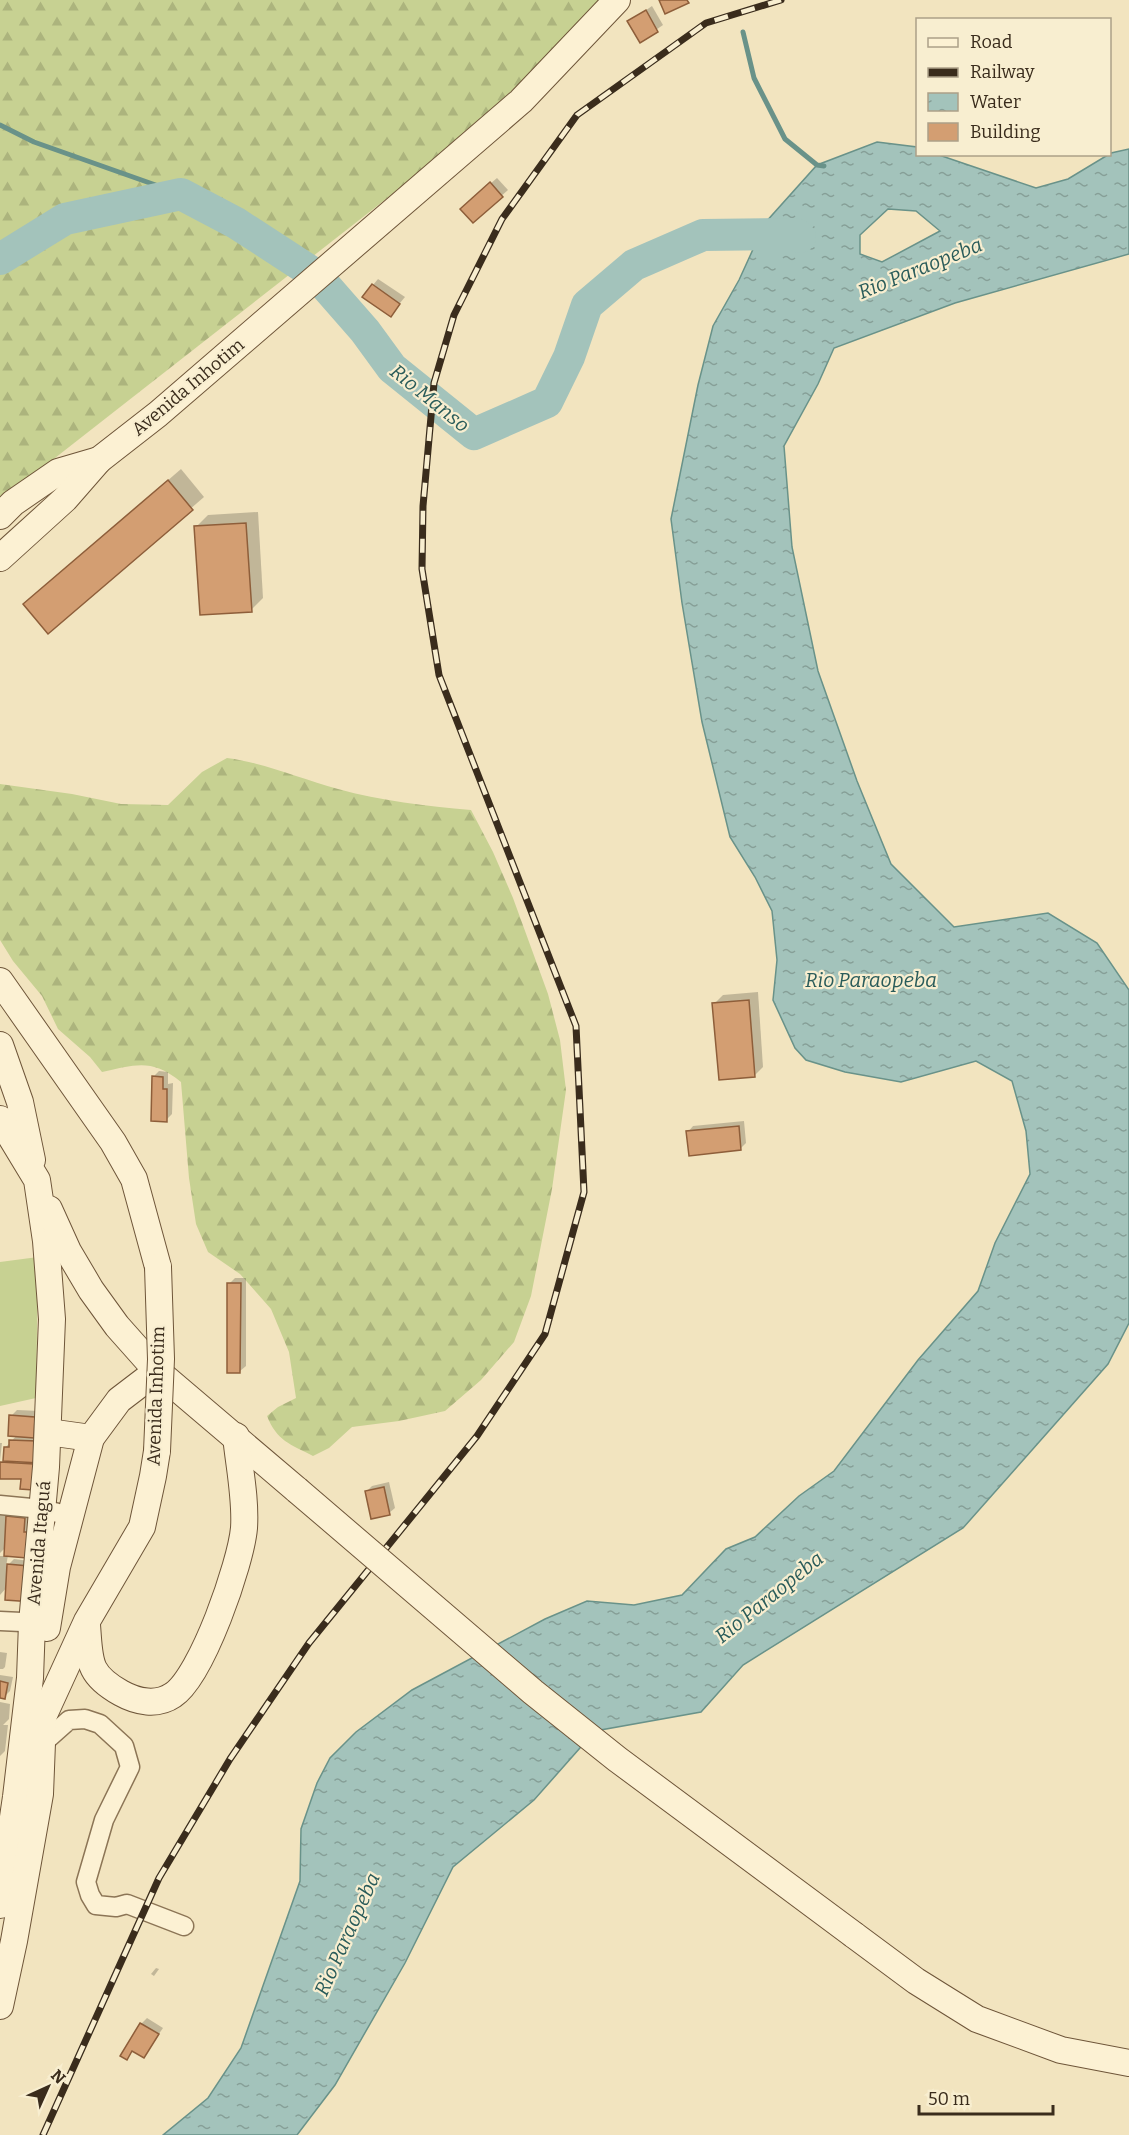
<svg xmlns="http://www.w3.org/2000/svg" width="1129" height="2135" viewBox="0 0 1129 2135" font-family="Bitter,serif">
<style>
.grass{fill:#c7d192}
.forest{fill:url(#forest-firs)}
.water{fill:url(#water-ripples);stroke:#699289;stroke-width:1.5;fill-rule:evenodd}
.shadow{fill:#0003}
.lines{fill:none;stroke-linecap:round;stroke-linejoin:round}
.stream{stroke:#699289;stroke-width:5}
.river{stroke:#a3c3bb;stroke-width:32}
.building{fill:#d39e72;stroke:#8e5e3a;stroke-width:1.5}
.street-casing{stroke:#8c7556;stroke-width:21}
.secondary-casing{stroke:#6e5539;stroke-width:28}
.street{stroke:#fcf1d3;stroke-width:18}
.secondary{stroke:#fcf1d3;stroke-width:26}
.rail-casing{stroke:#3a2c1c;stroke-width:7}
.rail{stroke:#f8eed0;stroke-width:4.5;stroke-dasharray:14;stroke-linecap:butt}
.secondary-bridge-casing{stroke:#6e5539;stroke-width:28;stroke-linecap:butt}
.secondary-bridge{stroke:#fcf1d3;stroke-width:26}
.labels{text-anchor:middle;stroke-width:4.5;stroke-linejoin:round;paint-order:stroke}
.street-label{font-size:18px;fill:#3a2c1c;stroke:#f8eed0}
.water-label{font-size:20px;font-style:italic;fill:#2a5c5a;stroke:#f8eed0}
</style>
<defs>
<pattern id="forest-firs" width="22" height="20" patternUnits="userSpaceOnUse" patternTransform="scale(1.5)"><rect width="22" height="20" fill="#c7d192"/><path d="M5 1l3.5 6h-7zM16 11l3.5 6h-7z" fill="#acb47d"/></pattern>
<pattern id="water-ripples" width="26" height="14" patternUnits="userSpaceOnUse" patternTransform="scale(1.5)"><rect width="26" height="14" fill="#a3c3bb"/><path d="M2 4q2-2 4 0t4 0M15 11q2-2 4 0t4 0" fill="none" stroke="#869f97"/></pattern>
</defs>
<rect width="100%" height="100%" fill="#f2e4bf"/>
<path class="grass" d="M38,1257L36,1398L0,1406V1262Z"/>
<g class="forest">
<path d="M0,0H601L529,76L395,192L0,501Z"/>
<path d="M227,758C265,763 301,779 338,789C381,801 426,806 471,810L493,852L513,898L548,994L560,1040L566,1090L552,1189L531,1296L514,1342L481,1380L445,1411L399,1421L352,1427L329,1448L313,1456C290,1444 277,1441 267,1416L278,1407L296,1398L289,1352L271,1309L240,1274L208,1252L196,1224L189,1178L181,1082C151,1058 136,1065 102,1072L90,1057L58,1029L42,996L13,961L0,940V784L72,794L121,804L168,805L202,772Z"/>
</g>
<path class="water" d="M877,142L917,147L918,154L939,155L1036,188L1068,179L1111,153L1129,149V254L955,303L834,348L818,384L784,446L792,547L818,671L857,781L891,864L954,927L1048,913L1097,943L1129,990V1323L1108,1364L963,1528L743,1665L701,1712L595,1731L534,1800L453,1867L405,1963L335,2085L297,2135H163L208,2098L241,2048L300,1881L301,1829L317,1783L330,1758L356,1732L412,1690L545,1619L587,1601L634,1605L682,1595L726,1549L755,1537L799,1496L834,1471L918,1360L978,1291L995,1243L1030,1174L1026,1131L1012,1081L976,1061L901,1082L845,1072L806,1060L795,1048L773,1000L777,960L772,911L755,877L730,837L702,722L682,603L671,519L698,385L713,326L739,280L765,223L817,165ZM888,209L916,211L940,231L882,262L860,254V235Z"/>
<g class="shadow">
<path d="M652,6L663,25L640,41L629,22Z"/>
<path d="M497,178L508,190L473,221L468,203Z"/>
<path d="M378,279L405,297L390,315L373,285Z"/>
<path d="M181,469L204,497L48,632L25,604Z"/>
<path d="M258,512L263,598L251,610L196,527L208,515Z"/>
<path d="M758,992L763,1067L754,1076L714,1004L723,995Z"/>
<path d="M159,1071L168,1072V1084L173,1083L172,1114L166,1120L153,1077Z"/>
<path d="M744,1121L746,1143L741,1148L688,1132L693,1126Z"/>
<path d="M235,1278H246V1366L240,1371L229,1284Z"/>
<path d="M17,1410L40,1411L39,1430L33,1436H42L45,1456L22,1478L0,1477V1464L5,1459V1448L17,1435L11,1416Z"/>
<path d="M0,1443H2L0,1461Z"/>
<path d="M389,1482L395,1508L389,1513L367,1491L372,1486Z"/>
<path d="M13,1511L30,1512L33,1527L8,1555L6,1567L14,1559L30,1561L0,1595V1556H5L6,1547L0,1553V1515H9Z"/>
<path d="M0,1652L7,1653L5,1667L3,1669H0Z"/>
<path d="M0,1675L13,1677L10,1691L4,1697L0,1696Z"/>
<path d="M0,1702L10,1704L9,1719L3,1725H8L5,1751L0,1756Z"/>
<path d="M156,1968L159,1969L154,1976L151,1974Z"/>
<path d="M147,2018L163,2028L143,2057L133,2050L127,2058L122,2056L141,2024Z"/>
</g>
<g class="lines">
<g class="stream">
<path d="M743,32L754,78L785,139L817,165L824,166"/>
<path d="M0,125L34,142L181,194"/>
</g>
<path class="river" d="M0,259L65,219L181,194L236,223L316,275L365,331L392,368L474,434L547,402L569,357L587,305L634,265L703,235L796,234L800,237"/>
</g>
<g class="building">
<path d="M659,0H687L689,3L665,14Z"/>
<path d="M646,10L658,32L640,43L627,21Z"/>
<path d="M490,182L503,197L473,223L460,209Z"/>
<path d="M372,284L400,304L391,317L362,297Z"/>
<path d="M168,480L193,510L48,634L23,604Z"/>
<path d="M246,523L252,612L200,615L194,526Z"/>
<path d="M749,1000L755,1077L719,1080L712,1003Z"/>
<path d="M152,1076L163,1077V1089H167V1122L151,1121Z"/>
<path d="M739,1126L741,1150L689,1156L686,1131Z"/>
<path d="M227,1283H241L240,1373H227Z"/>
<path d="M9,1415L35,1417L34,1438L8,1436Z"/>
<path d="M9,1440L37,1441L40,1463L3,1461L4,1447H9Z"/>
<path d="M0,1462L34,1464L33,1490L20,1489L21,1479H0Z"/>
<path d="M384,1487L390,1515L371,1519L365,1491Z"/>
<path d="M6,1516L25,1518L24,1532H28L27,1558L4,1556Z"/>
<path d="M7,1564L29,1566L33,1602L5,1600Z"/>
<path d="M0,1681L8,1683L5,1699L0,1698Z"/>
<path d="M140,2023L159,2034L144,2058L132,2051L127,2060L120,2056Z"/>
</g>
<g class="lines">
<g class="street-casing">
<g id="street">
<path d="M0,1505L42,1509L70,1516"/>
<path d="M0,1621L43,1623"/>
<path d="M42,1744L69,1720L85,1719L100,1724L124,1746L130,1767L104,1820L86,1882L90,1895L96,1905L116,1907L127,1904L184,1926"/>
</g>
</g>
<g class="secondary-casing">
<g id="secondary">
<path d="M0,516L13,503L58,472L99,460"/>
<path d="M0,558L65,499L99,460L158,414L521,101L617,0"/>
<path d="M0,981L113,1142L134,1179L158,1267"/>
<path d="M0,1045L20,1102L32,1160"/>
<path d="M0,1119L37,1180L46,1241L52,1319L46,1467L32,1623L30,1678L16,1797L0,1905"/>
<path d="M49,1209L68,1251L91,1290L117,1326L157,1371L297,1490"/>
<path d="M48,1432L91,1438"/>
<path d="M87,1625C90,1661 87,1674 121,1693C137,1702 157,1706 173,1695C202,1676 241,1563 244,1528C246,1498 239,1466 236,1436"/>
<path d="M47,1628L57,1567L91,1438L119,1400L157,1371"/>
<path d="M854,1935L916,1981L977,2019L1061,2050L1129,2063"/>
<path d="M0,2006L14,1941L40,1794L43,1717L87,1621L142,1527L153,1476L157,1451"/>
</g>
</g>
<use href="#street" class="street"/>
<use href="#secondary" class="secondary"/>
<g class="rail-casing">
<path id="rail" d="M43,2135L159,1878L230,1759L309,1643L477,1436L545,1334L584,1192L576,1026L439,675L422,569L423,506L434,383L454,315L502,219L577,115L706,23L781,0"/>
</g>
<use href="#rail" class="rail"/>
<g class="secondary-bridge-casing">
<g id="secondary-bridge">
<path d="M157,1451L161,1359L158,1267"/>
<path d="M297,1490L533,1692L617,1759L854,1935"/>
</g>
</g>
<use href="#secondary-bridge" class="secondary-bridge"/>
</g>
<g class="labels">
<g class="street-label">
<text transform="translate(188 387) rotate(-40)" y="6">Avenida Inhotim</text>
<text transform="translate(156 1396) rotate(-88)" y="6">Avenida Inhotim</text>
<text transform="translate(39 1543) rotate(-85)" y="6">Avenida Itaguá</text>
</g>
<g class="water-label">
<text transform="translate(920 268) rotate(-22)" y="7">Rio Paraopeba</text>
<text transform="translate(430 398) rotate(39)" y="7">Rio Manso</text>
<text x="871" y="987">Rio Paraopeba</text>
<text transform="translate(769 1597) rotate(-39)" y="7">Rio Paraopeba</text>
<text transform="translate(347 1934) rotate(-66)" y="7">Rio Paraopeba</text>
</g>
</g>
<rect x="916" y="18" width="195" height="138" fill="#f8eed0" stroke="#aca088" stroke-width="1.5"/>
<rect x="928" y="38" width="30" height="9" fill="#fcf1d3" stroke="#aca088" stroke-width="1.5"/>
<text x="970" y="48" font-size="18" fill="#3a2c1c">Road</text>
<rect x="928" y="68" width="30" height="9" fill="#3a2c1c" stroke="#aca088" stroke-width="1.5"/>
<text x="970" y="78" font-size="18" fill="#3a2c1c">Railway</text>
<rect x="928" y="93" width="30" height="18" fill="url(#water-ripples)" stroke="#aca088" stroke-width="1.5"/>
<text x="970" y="108" font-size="18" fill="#3a2c1c">Water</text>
<rect x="928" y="123" width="30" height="18" fill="#d39e72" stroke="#aca088" stroke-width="1.5"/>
<text x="970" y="138" font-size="18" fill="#3a2c1c">Building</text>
<g transform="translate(48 2087) rotate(45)" stroke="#f8eed0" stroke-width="4.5" paint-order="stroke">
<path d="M0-4.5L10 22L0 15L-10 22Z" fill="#3a2c1c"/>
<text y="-9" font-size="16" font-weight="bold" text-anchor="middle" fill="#3a2c1c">N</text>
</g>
<path d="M919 2105v9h134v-9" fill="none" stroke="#3a2c1c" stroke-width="3"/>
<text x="928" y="2105" font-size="18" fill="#3a2c1c" stroke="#f8eed0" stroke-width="4.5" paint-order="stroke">50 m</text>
</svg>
